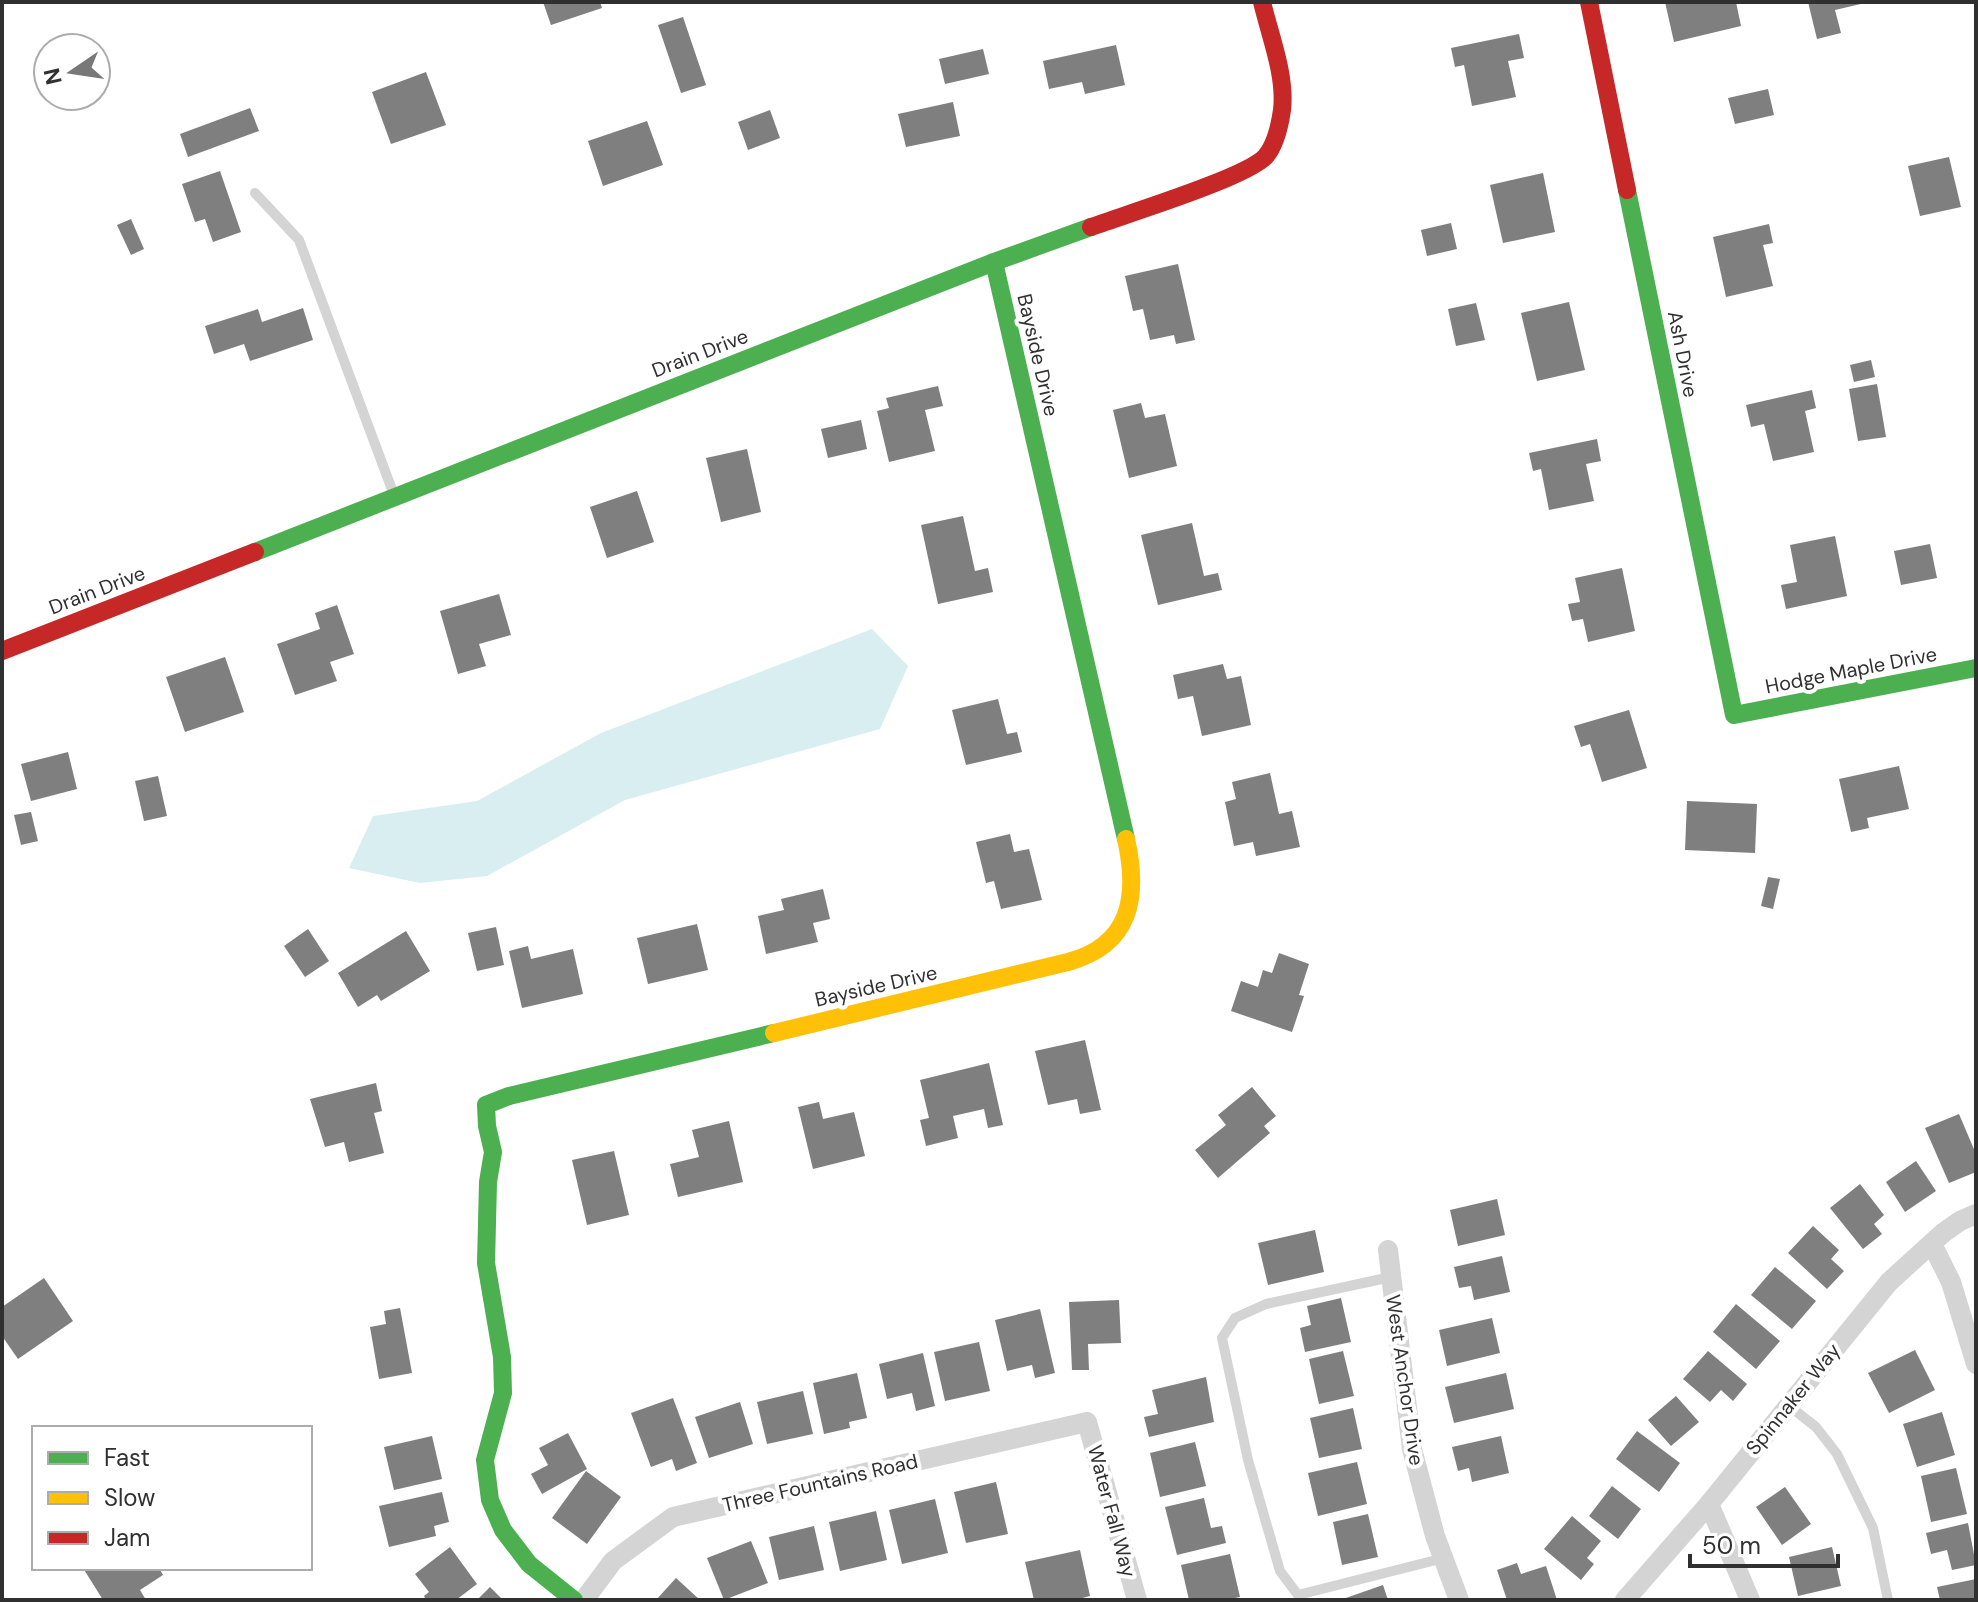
<svg xmlns="http://www.w3.org/2000/svg" width="1978" height="1602" viewBox="0 0 1978 1602" font-family="'DM Sans',sans-serif">
<style>
.water{fill:#d9eef0}
.building{fill:#7f7f7f}
.lines{fill:none;stroke-linecap:round;stroke-linejoin:round}
.lane{stroke:#d4d4d4;stroke-width:10}
.street{stroke:#d4d4d4;stroke-width:20}
.fast{stroke:#4caf50;stroke-width:18}
.slow{stroke:#ffc107;stroke-width:18}
.jam{stroke:#c62828;stroke-width:18}
.labels{text-anchor:middle;stroke-width:8;stroke-linejoin:round;paint-order:stroke}
.street-label{font-size:20px;fill:#303030;stroke:#fff}
</style>
<rect width="100%" height="100%" fill="#fff"/>
<path class="water" d="M872,629L908,666L880,729L625,800L487,876L420,883L349,868L373,816L477,801L601,733Z"/>
<g class="building">
<path d="M543,2H600L602,8L551,25Z"/>
<path d="M1665,2H1736L1741,26L1674,42Z"/>
<path d="M1808,2H1864L1865,3L1835,10L1841,33L1817,39Z"/>
<path d="M683,17L706,85L681,93L658,25Z"/>
<path d="M1519,34L1524,58L1508,61L1516,97L1472,106L1464,65L1455,67L1451,48Z"/>
<path d="M1116,45L1125,85L1085,94L1082,82L1049,89L1043,61Z"/>
<path d="M983,49L989,74L945,84L939,59Z"/>
<path d="M426,72L446,125L391,144L372,92Z"/>
<path d="M1768,89L1774,115L1735,124L1728,98Z"/>
<path d="M953,102L960,136L906,147L898,114Z"/>
<path d="M250,108L259,131L188,157L180,134Z"/>
<path d="M770,110L780,138L748,150L738,122Z"/>
<path d="M647,121L663,165L603,186L588,141Z"/>
<path d="M1949,157L1961,207L1920,216L1908,166Z"/>
<path d="M220,171L241,232L213,242L205,219L195,222L182,184Z"/>
<path d="M1543,173L1555,232L1503,243L1490,185Z"/>
<path d="M131,219L144,249L131,255L117,225Z"/>
<path d="M1451,223L1457,249L1427,256L1421,230Z"/>
<path d="M1769,224L1773,243L1763,245L1773,286L1726,297L1713,237Z"/>
<path d="M1178,264L1195,340L1176,344L1174,335L1150,340L1143,309L1133,311L1125,276Z"/>
<path d="M1569,302L1585,370L1537,381L1521,313Z"/>
<path d="M1476,303L1485,340L1456,346L1448,309Z"/>
<path d="M303,308L313,340L250,361L244,344L214,354L205,326L258,309L262,322Z"/>
<path d="M1871,360L1875,377L1854,382L1850,365Z"/>
<path d="M1877,384L1886,437L1858,441L1849,389Z"/>
<path d="M938,386L943,406L925,410L935,451L889,462L877,411L889,408L886,398Z"/>
<path d="M1812,390L1816,408L1805,411L1814,452L1773,461L1764,424L1751,427L1746,405Z"/>
<path d="M1141,403L1145,418L1165,414L1177,466L1129,478L1113,410Z"/>
<path d="M861,420L867,449L828,458L821,429Z"/>
<path d="M1597,439L1601,461L1586,464L1594,501L1549,510L1541,469L1533,471L1529,453Z"/>
<path d="M747,449L761,512L721,522L706,458Z"/>
<path d="M637,491L654,542L607,558L590,507Z"/>
<path d="M963,516L975,571L988,568L993,592L938,604L921,525Z"/>
<path d="M1192,523L1204,576L1218,573L1222,590L1158,605L1141,535Z"/>
<path d="M1835,536L1847,596L1786,609L1781,585L1797,582L1790,545Z"/>
<path d="M1930,544L1937,578L1901,585L1894,551Z"/>
<path d="M1622,568L1635,631L1588,642L1583,619L1572,621L1568,604L1580,602L1575,578Z"/>
<path d="M499,594L511,635L479,644L486,666L458,674L440,611Z"/>
<path d="M337,605L354,654L330,662L337,681L295,695L277,644L320,629L315,613Z"/>
<path d="M225,657L244,712L185,732L166,677Z"/>
<path d="M1223,664L1227,679L1241,676L1251,725L1202,736L1193,696L1178,699L1173,675Z"/>
<path d="M998,699L1007,734L1017,732L1022,752L966,765L952,710Z"/>
<path d="M1629,710L1647,768L1602,782L1590,744L1581,747L1574,726Z"/>
<path d="M68,752L77,789L31,801L21,764Z"/>
<path d="M1899,766L1909,809L1867,818L1869,828L1851,832L1839,779Z"/>
<path d="M1270,773L1279,814L1292,811L1300,847L1256,856L1253,842L1234,846L1225,802L1236,799L1232,782Z"/>
<path d="M158,776L167,816L144,821L135,781Z"/>
<path d="M1687,801L1757,804L1755,853L1685,850Z"/>
<path d="M31,812L38,841L21,845L14,815Z"/>
<path d="M1010,834L1014,852L1029,849L1042,900L1001,909L994,881L986,883L976,842Z"/>
<path d="M1768,877L1780,879L1773,909L1761,906Z"/>
<path d="M823,889L830,919L813,923L818,942L766,954L758,916L784,910L781,899Z"/>
<path d="M697,924L708,970L648,984L637,938Z"/>
<path d="M496,927L504,965L477,971L468,933Z"/>
<path d="M308,929L329,961L305,977L284,946Z"/>
<path d="M406,931L430,971L381,1001L377,995L358,1007L338,973Z"/>
<path d="M528,946L531,959L573,949L583,994L522,1008L509,951Z"/>
<path d="M1279,953L1309,964L1299,995L1304,996L1292,1032L1231,1011L1241,981L1258,987L1263,970L1272,973Z"/>
<path d="M1085,1040L1101,1110L1080,1114L1077,1099L1048,1105L1035,1051Z"/>
<path d="M989,1063L1003,1125L988,1128L984,1109L953,1116L958,1138L926,1146L920,1120L929,1118L920,1080Z"/>
<path d="M376,1083L382,1111L374,1113L384,1153L349,1162L344,1142L325,1147L310,1099Z"/>
<path d="M1252,1087L1276,1116L1264,1126L1270,1133L1218,1178L1195,1150L1226,1125L1218,1115Z"/>
<path d="M819,1102L823,1119L854,1112L865,1156L813,1169L798,1107Z"/>
<path d="M1959,1114L1976,1154V1172L1949,1183L1925,1128Z"/>
<path d="M729,1121L743,1182L678,1197L670,1164L699,1157L692,1130Z"/>
<path d="M614,1151L629,1215L587,1225L572,1160Z"/>
<path d="M1916,1161L1936,1191L1905,1212L1886,1182Z"/>
<path d="M1860,1184L1884,1215L1874,1224L1882,1234L1863,1249L1830,1208Z"/>
<path d="M1497,1199L1505,1235L1458,1246L1450,1210Z"/>
<path d="M1813,1226L1839,1250L1831,1259L1844,1271L1827,1289L1788,1253Z"/>
<path d="M1315,1230L1324,1272L1268,1285L1258,1243Z"/>
<path d="M1502,1256L1510,1292L1474,1300L1471,1286L1459,1288L1454,1267Z"/>
<path d="M1775,1267L1816,1301L1792,1329L1751,1295Z"/>
<path d="M44,1278L73,1321L18,1359L2,1336V1307Z"/>
<path d="M1341,1298L1351,1342L1305,1352L1300,1328L1311,1325L1307,1306Z"/>
<path d="M1119,1300L1121,1343L1088,1344L1089,1370H1072L1069,1302Z"/>
<path d="M1736,1304L1780,1341L1756,1369L1713,1332Z"/>
<path d="M400,1308L412,1373L379,1379L370,1327L386,1324L384,1311Z"/>
<path d="M1040,1309L1055,1373L1035,1378L1032,1365L1007,1371L995,1320Z"/>
<path d="M1492,1318L1500,1353L1447,1366L1439,1330Z"/>
<path d="M979,1342L990,1391L945,1401L934,1352Z"/>
<path d="M1915,1350L1935,1390L1889,1413L1868,1373Z"/>
<path d="M1343,1351L1354,1396L1319,1404L1309,1359Z"/>
<path d="M1708,1351L1747,1384L1733,1401L1721,1390L1710,1402L1683,1379Z"/>
<path d="M923,1353L935,1406L916,1411L912,1393L887,1399L879,1364Z"/>
<path d="M857,1373L867,1418L849,1422L850,1428L824,1434L813,1383Z"/>
<path d="M1506,1373L1514,1409L1454,1423L1445,1387Z"/>
<path d="M1206,1377L1214,1422L1149,1437L1144,1417L1158,1414L1152,1390Z"/>
<path d="M803,1391L813,1434L767,1444L757,1402Z"/>
<path d="M1676,1396L1699,1422L1671,1446L1648,1420Z"/>
<path d="M673,1398L697,1463L676,1471L672,1459L651,1467L631,1413Z"/>
<path d="M740,1402L753,1444L709,1458L695,1417Z"/>
<path d="M1353,1408L1362,1449L1319,1458L1310,1418Z"/>
<path d="M1942,1412L1955,1455L1917,1467L1903,1424Z"/>
<path d="M1637,1431L1680,1463L1659,1492L1616,1459Z"/>
<path d="M568,1433L587,1469L542,1494L531,1474L548,1465L539,1448Z"/>
<path d="M432,1436L442,1479L394,1490L384,1447Z"/>
<path d="M1501,1436L1509,1473L1472,1482L1469,1468L1458,1471L1452,1447Z"/>
<path d="M1195,1442L1206,1486L1160,1497L1150,1453Z"/>
<path d="M1357,1462L1367,1504L1318,1516L1308,1473Z"/>
<path d="M1956,1468L1967,1514L1931,1522L1921,1476Z"/>
<path d="M586,1471L621,1497L587,1544L552,1518Z"/>
<path d="M996,1482L1008,1534L966,1543L954,1492Z"/>
<path d="M1612,1486L1641,1509L1618,1539L1589,1516Z"/>
<path d="M1785,1487L1811,1524L1782,1545L1756,1507Z"/>
<path d="M442,1492L449,1522L434,1526L436,1536L389,1547L379,1506Z"/>
<path d="M1204,1498L1211,1528L1222,1526L1226,1543L1177,1555L1165,1507Z"/>
<path d="M935,1499L948,1553L902,1564L889,1510Z"/>
<path d="M876,1511L887,1560L840,1571L829,1522Z"/>
<path d="M1368,1514L1378,1557L1342,1565L1333,1522Z"/>
<path d="M1572,1516L1601,1541L1587,1558L1594,1564L1581,1580L1544,1549Z"/>
<path d="M1968,1523L1976,1565L1952,1570L1947,1550L1931,1554L1926,1533Z"/>
<path d="M814,1526L824,1570L779,1580L769,1537Z"/>
<path d="M751,1541L768,1583L724,1600L707,1558Z"/>
<path d="M450,1547L477,1584L456,1600H426L424,1596L429,1592L415,1574Z"/>
<path d="M1832,1547L1841,1586L1798,1596L1789,1557Z"/>
<path d="M1080,1550L1090,1596L1075,1600H1034L1025,1562Z"/>
<path d="M1230,1554L1240,1597L1225,1600H1189L1181,1565Z"/>
<path d="M1517,1563L1521,1574L1546,1566L1557,1600H1507L1497,1570Z"/>
<path d="M83,1568H159L163,1575L140,1590L146,1600H103Z"/>
<path d="M676,1578L700,1600H656Z"/>
<path d="M1976,1579V1600H1940L1937,1587Z"/>
<path d="M1383,1585L1388,1600H1340Z"/>
<path d="M490,1587L503,1600H477Z"/>
</g>
<g class="lines">
<g class="lane">
<path d="M255,193L299,240L394,495"/>
<path d="M1391,1277L1266,1304L1235,1318L1222,1338L1248,1460L1280,1571L1298,1595L1444,1558"/>
<path d="M1788,1405L1816,1427L1837,1454L1873,1528L1888,1600"/>
</g>
<g class="street">
<path d="M1932,1244L1951,1282L1976,1364"/>
<path d="M1388,1250L1412,1449L1435,1536L1459,1600"/>
<path d="M1709,1504L1750,1600"/>
<path d="M584,1600L613,1561L673,1517L1087,1422L1137,1600"/>
<path d="M1625,1600L1709,1504L1889,1282L1943,1233L1960,1221L1976,1214"/>
</g>
<g class="fast">
<path d="M1627,190L1734,715L1976,668"/>
<path d="M994,262L1126,839"/>
<path d="M255,552L994,262L1091,227"/>
<path d="M574,1600L529,1564L503,1530L490,1500L485,1460L503,1393L502,1357L486,1263L488,1182L493,1152L487,1126L486,1105L509,1096L774,1033"/>
</g>
<path class="slow" d="M774,1033L1068,962C1131,945 1139,897 1126,839"/>
<g class="jam">
<path d="M1589,2L1627,190"/>
<path d="M1091,227C1124,215 1248,177 1266,156C1275,145 1280,124 1282,110C1286,75 1270,36 1262,2"/>
<path d="M2,651L255,552"/>
</g>
</g>
<g class="labels">
<g class="street-label">
<text transform="translate(700 353) rotate(-21)" y="7">Drain Drive</text>
<text transform="translate(1683 354) rotate(79)" y="7">Ash Drive</text>
<text transform="translate(1038 355) rotate(77)" y="7">Bayside Drive</text>
<text transform="translate(97 590) rotate(-21)" y="7">Drain Drive</text>
<text transform="translate(1851 670) rotate(-11)" y="7">Hodge Maple Drive</text>
<text transform="translate(876 986) rotate(-13)" y="7">Bayside Drive</text>
<text transform="translate(1405 1380) rotate(82)" y="7">West Anchor Drive</text>
<text transform="translate(1793 1399) rotate(-51)" y="7">Spinnaker Way</text>
<text transform="translate(820 1483) rotate(-13)" y="7">Three Fountains Road</text>
<text transform="translate(1112 1511) rotate(75)" y="7">Water Fall Way</text>
</g>
</g>
<rect width="1978" height="1602" fill="none" stroke="#303030" stroke-width="8"/>
<rect x="32" y="1426" width="280" height="144" fill="#ffffff" stroke="#acacac" stroke-width="2"/>
<rect x="48" y="1452" width="40" height="12" fill="#4caf50" stroke="#acacac" stroke-width="2"/>
<text x="104" y="1466" font-size="24" fill="#303030">Fast</text>
<rect x="48" y="1492" width="40" height="12" fill="#ffc107" stroke="#acacac" stroke-width="2"/>
<text x="104" y="1506" font-size="24" fill="#303030">Slow</text>
<rect x="48" y="1532" width="40" height="12" fill="#c62828" stroke="#acacac" stroke-width="2"/>
<text x="104" y="1546" font-size="24" fill="#303030">Jam</text>
<g transform="translate(72 72) rotate(257)"><circle r="38" fill="#ffffff" stroke="#acacac" stroke-width="2"/>
<path d="M0-6L14 30L0 20L-14 30Z" fill="#787878"/>
<text y="-12" font-size="22" font-weight="bold" text-anchor="middle" fill="#303030">N</text>
</g>
<path d="M1690 1554v12h148v-12" fill="none" stroke="#303030" stroke-width="4"/>
<text x="1702" y="1554" font-size="24" fill="#303030" stroke="#ffffff" stroke-width="6" paint-order="stroke">50 m</text>
</svg>
